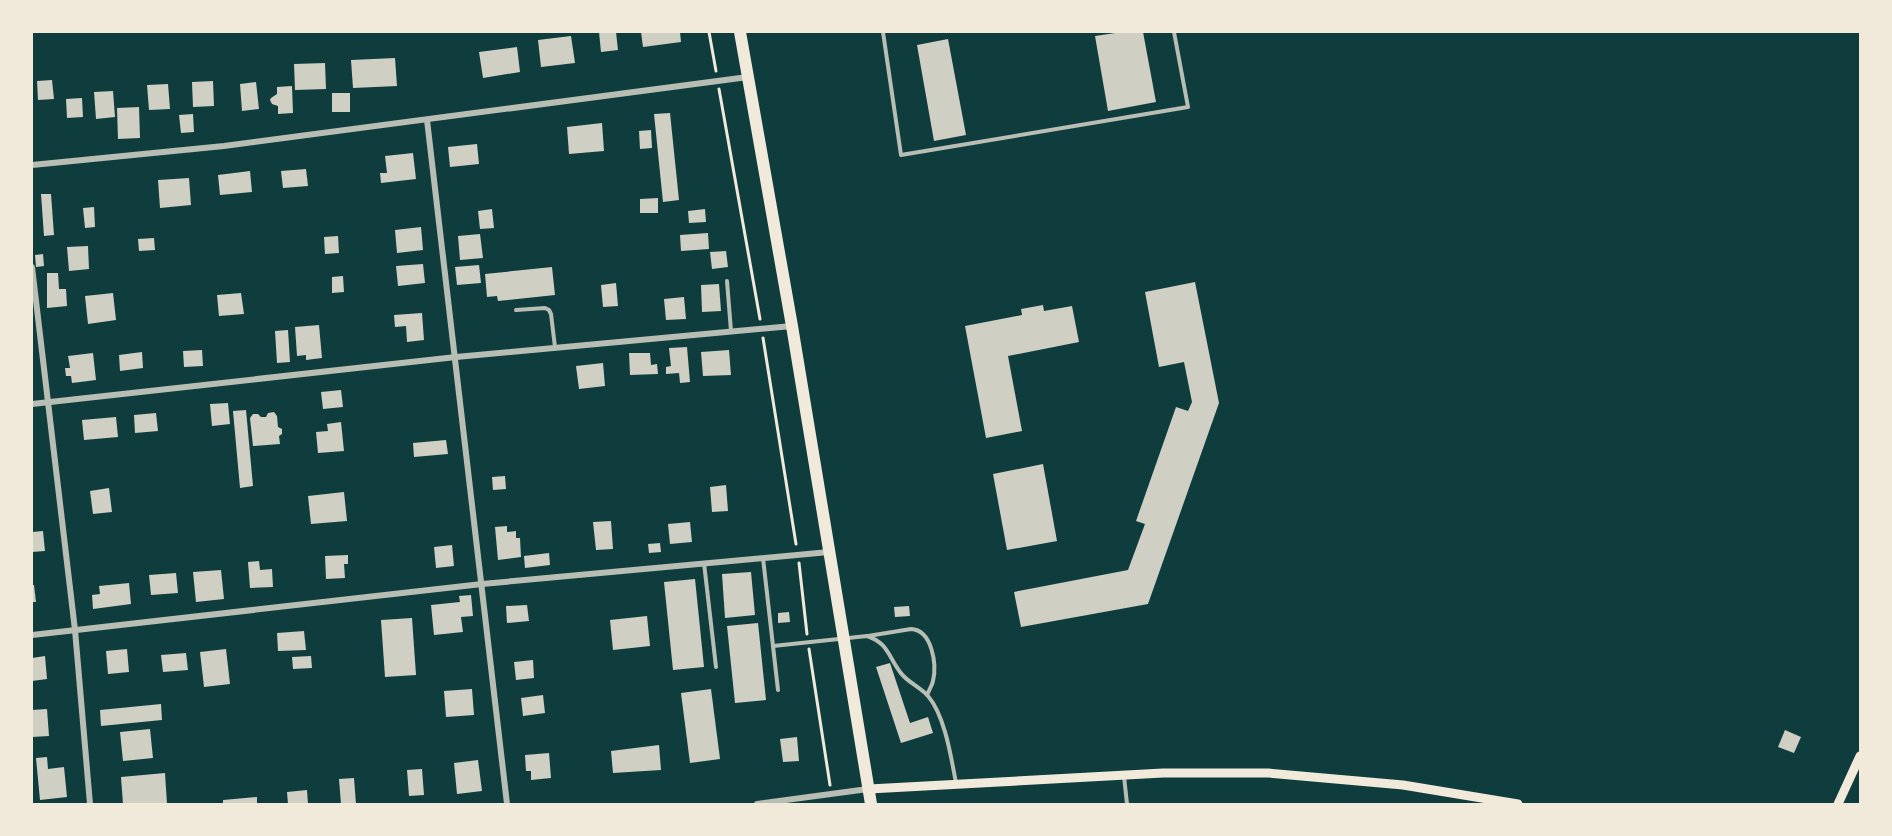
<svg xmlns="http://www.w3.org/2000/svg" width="1892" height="836" viewBox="0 0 1892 836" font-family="Inter,sans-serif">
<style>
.building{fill:#cfcfc3}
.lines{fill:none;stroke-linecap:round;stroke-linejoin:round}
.path{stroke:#f1e9da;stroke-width:3}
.service{stroke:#b8beb3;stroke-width:4}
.minor{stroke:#b8beb3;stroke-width:6}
.secondary{stroke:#f1e9da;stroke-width:9}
.trunk{stroke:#f1e9da;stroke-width:12}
</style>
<rect width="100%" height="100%" fill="#0f3d3e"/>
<g class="building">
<path d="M599,32H616L618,50L601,52Z"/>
<path d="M641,32H680L681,42L643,47Z"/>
<path d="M1122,32H1143L1156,102L1108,111L1095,36Z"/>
<path d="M571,36L575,63L541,67L538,40Z"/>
<path d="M948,39L966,135L934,141L917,45Z"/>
<path d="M517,47L520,72L483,78L479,52Z"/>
<path d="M395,58L397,86L353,88L351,60Z"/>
<path d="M325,63L326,89L295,90L294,64Z"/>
<path d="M52,80L54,99L38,100L37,81Z"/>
<path d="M213,81L214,106L193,107L192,82Z"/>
<path d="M256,82L259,109L242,111L240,84Z"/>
<path d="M168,84L170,109L149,110L147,85Z"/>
<path d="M292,86L293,113L278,114V106L272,104L270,100L271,98L277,94V87Z"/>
<path d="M113,91L115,117L96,119L94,92Z"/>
<rect x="332" y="93" width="18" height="19"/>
<path d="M82,98L83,117L67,118L66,99Z"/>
<path d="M139,107L140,138L118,139L117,108Z"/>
<path d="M670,113L679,200L663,202L654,114Z"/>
<path d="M193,114L194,132L181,133L179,115Z"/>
<path d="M602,123L604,151L569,154L567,127Z"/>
<path d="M651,130L652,148L640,149L639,131Z"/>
<path d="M477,144L479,164L450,167L448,147Z"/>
<path d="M413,153L416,179L381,183L380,173H387L385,156Z"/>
<path d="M306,169L308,186L283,188L281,171Z"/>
<path d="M250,171L252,192L220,195L218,175Z"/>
<path d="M189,178L191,205L160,208L158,180Z"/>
<path d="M41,194H51L54,235L44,236Z"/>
<path d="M658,198V213H640V199Z"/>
<path d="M94,207L95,227L85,228L83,208Z"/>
<path d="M492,209L494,228L480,229L478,211Z"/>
<path d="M705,209L706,222L689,223L688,211Z"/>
<path d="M421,227L423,250L397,253L395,230Z"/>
<path d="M708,233L709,249L681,251L680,235Z"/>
<path d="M480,234L483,258L460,260L458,236Z"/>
<path d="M338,236L339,253L325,254L324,237Z"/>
<path d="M154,238L155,250L139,251L138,239Z"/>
<path d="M88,246L89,269L69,271L67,247Z"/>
<path d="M726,251L728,267L712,269L710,252Z"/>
<path d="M43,254L44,266L36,267L35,255Z"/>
<path d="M423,264L425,283L398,286L396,266Z"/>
<path d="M479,265L481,283L457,285L455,267Z"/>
<path d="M552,267L555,295L498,301L497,296L487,297L485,274Z"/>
<path d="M47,273H58L59,289H66L67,306L47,308Z"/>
<path d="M343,276L344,292L332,293V277Z"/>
<path d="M1195,282L1219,403L1148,604L1021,627L1014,592L1128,570L1145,524L1136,521L1176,407L1188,411L1192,402L1184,362L1159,367L1145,292Z"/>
<path d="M616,283L618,306L603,307L601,285Z"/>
<path d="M719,284L721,311L702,312L701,285Z"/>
<path d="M113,293L116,320L88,324L85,296Z"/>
<path d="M241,293L244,314L219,316L217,295Z"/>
<path d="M684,297L686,319L666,320L664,299Z"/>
<path d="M1043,305L1044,311L1072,306L1079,342L1008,356L1022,431L986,438L965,326L1022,315L1021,309Z"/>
<path d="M422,313L424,340L407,342L406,326L395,327L394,315Z"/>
<path d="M319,325L322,358L306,360V355L297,356L295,327Z"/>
<path d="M288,330L290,362L277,363L275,331Z"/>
<path d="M687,347L690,382L680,383L679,373L666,374V367L671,366L669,348Z"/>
<path d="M202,350L203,366L184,367L183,351Z"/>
<path d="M729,350L731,375L703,376L701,352Z"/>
<path d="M142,352L143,368L120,371L119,355Z"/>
<path d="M93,353L96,380L72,383L71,376H66L65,368H70L68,356Z"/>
<path d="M629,353H650L651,365L657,364L658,374L630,375Z"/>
<path d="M603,363L605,386L579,389L576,366Z"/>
<path d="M341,390L343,407L323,409L321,392Z"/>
<path d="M228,403L230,424L212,426L210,404Z"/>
<path d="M246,410L253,486L240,488L233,411Z"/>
<path d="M274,412L277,416L278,427L282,429V434L279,436L280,444L253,446L250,418L253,414H258L261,417H266L268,413Z"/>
<path d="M156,413L158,431L135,433L134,415Z"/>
<path d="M116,417L118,437L84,440L82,420Z"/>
<path d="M341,422L344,451L318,453L316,432L328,431L327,424Z"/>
<path d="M446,440L448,454L414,457L413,443Z"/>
<path d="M1043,464L1057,541L1007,550L993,474Z"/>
<path d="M505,476L506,489L493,490L492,477Z"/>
<path d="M726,485L728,511L712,512L710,487Z"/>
<path d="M109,488L112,512L93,514L90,491Z"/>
<path d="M344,492L347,521L311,524L308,496Z"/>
<path d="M611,521L613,549L596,550L593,522Z"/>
<path d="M690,522L692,542L670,544L668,524Z"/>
<path d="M507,526V532L516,531V538H520L521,557L498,560L495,527Z"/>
<path d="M43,531L45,551L32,552V532Z"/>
<path d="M660,543L661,552L649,553L648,544Z"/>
<path d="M452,545L454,566L436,568L434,547Z"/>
<path d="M549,553L550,565L525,568L524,556Z"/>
<path d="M348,555V564H344L345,578L326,579L325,556Z"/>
<path d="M259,561L260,570L272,569L273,587L250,588L248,562Z"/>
<path d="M221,570L224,599L196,602L193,572Z"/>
<path d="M751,572L755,615L725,618L722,574Z"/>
<path d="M176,573L178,593L151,595L149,575Z"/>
<path d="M695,579L704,667L673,670L664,582Z"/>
<path d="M129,583L131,604L93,609L92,595L100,594L99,586Z"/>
<path d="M32,585H34L36,602H32Z"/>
<path d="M471,595L473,616L461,617L463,632L434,635L431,605L460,602L459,596Z"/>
<path d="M527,605L529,621L507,623L506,606Z"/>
<path d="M909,606L910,616L895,617L894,607Z"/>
<path d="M789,612L790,622L778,623V613Z"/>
<path d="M647,616L650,646L613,650L610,620Z"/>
<path d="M412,618L416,675L385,677L381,620Z"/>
<path d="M758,623L766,700L735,703L727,626Z"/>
<path d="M304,631L306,650L278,651L277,633Z"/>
<path d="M127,649L129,672L108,674L106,651Z"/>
<path d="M226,649L230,684L204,687L200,652Z"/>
<path d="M186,653L188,670L163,672L161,655Z"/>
<path d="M45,656L47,679L32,681V658Z"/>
<path d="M311,656L312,668L293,669L292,657Z"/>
<path d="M533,660L534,678L516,680L514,662Z"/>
<path d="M890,663L910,723L928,717L933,733L901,743L876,667Z"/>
<path d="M472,689L474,715L446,717L444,691Z"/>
<path d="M711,689L720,759L690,763L681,693Z"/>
<path d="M543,695L545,713L523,716L521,698Z"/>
<path d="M161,704L162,720L101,726L100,710Z"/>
<path d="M47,709L49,736L32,737V710Z"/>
<path d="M150,729L153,758L123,761L120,732Z"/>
<path d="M1785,730L1801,737L1794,753L1778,747Z"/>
<path d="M797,737L799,761L783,762L780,739Z"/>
<path d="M659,745L661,770L613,773L611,751Z"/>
<path d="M549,753L551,778L531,780V771H526L525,755Z"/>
<path d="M47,757L48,769L64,767L67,797L40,800L36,758Z"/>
<path d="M478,760L482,791L457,794L454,763Z"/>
<path d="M422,769L424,795L409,796L407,770Z"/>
<path d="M165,773L167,804H123L121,777Z"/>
<path d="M354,778L356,804H341L339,779Z"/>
<path d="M307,790L308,804H288L287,792Z"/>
<path d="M257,797V804H223V800Z"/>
</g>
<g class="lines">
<g class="path">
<path d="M709,32L716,71"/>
<path d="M719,89L760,319"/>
<path d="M763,338L796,544"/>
<path d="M799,563L807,634"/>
<path d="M809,649L830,785"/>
</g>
<g class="service">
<path d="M883,32L901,155L1188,107L1174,32"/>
<path d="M727,281L731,331"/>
<path d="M516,310L545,308L549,310L551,314L555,347"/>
<path d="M763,558L778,690"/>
<path d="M704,563L716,667"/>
<path d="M868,636L911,629C932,630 937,664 933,681C932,686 929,690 927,695"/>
<path d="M773,646L867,636C888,643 888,656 900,672C907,682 920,687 928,696C945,716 951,757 956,783"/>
<path d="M1124,776L1127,804"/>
</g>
<g class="minor">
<path d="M427,120L507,804"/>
<path d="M32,165L224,146L748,77"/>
<path d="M32,267L75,630L90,804"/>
<path d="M32,404L456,357L792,326"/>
<path d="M32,635L482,584L829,552"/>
<path d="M757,804L868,789"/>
</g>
<g class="secondary">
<path d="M869,789L1163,773H1268L1403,785L1518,804"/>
<path d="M1838,804L1860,756"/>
</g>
<path class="trunk" d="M740,32L792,326L871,804"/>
</g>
<rect width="1892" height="836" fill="none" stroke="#f1e9da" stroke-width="66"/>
</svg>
